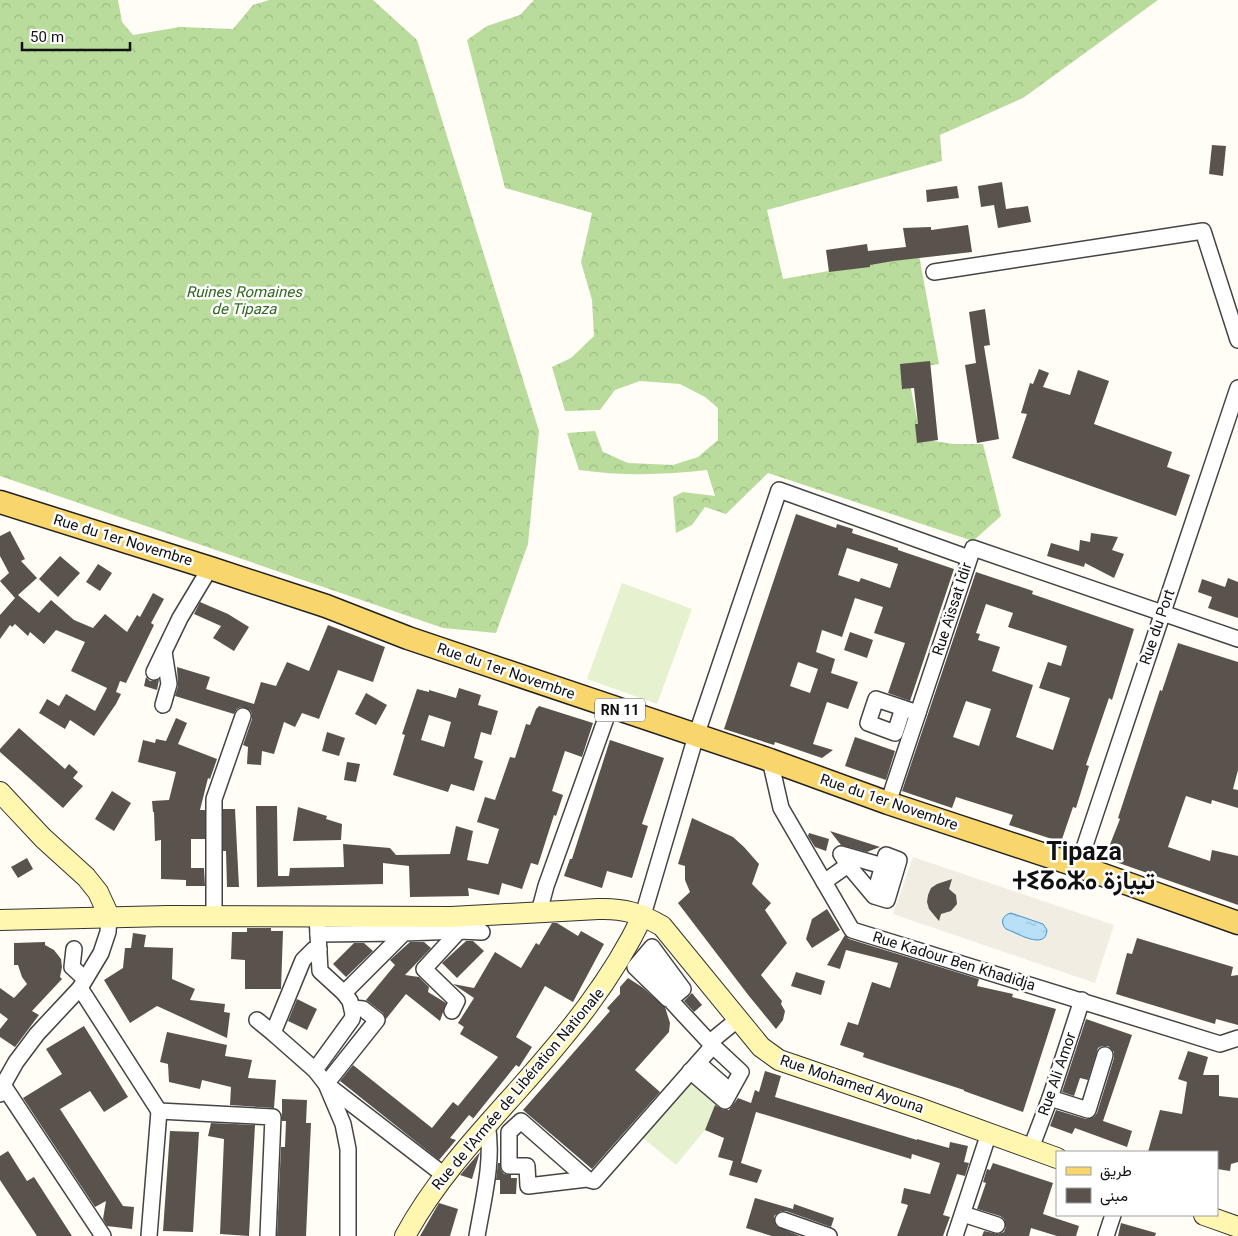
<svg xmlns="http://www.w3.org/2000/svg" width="1238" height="1236" viewBox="0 0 1238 1236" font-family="Georgia,Vazirmatn,'Noto Sans Tifinagh',serif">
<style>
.forest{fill:url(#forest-crowns)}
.pitch{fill:#e6f2cf}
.plaza{fill:#f1ede2}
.water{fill:url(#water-ripples);stroke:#3f96cf}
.building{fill:#5a524d;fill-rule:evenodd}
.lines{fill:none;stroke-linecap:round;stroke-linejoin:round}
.street-casing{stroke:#444;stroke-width:18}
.secondary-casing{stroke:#333;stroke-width:22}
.primary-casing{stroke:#222;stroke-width:25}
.street{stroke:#fff;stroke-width:15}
.secondary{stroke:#fff6b0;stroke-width:20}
.primary{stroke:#f9d66b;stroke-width:22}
.labels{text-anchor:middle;stroke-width:5;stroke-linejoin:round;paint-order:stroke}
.shield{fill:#fff;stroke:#585858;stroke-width:1}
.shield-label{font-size:14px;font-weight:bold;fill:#111}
.park-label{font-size:15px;font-style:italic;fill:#2f6b1f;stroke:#fff}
.street-label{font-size:15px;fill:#111;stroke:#fff}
.town-label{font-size:25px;font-weight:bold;fill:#111;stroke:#fff}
</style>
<defs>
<pattern id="forest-crowns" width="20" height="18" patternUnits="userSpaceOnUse" patternTransform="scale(1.25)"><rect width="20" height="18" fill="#b9dc9c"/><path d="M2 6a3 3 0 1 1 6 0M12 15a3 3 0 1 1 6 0" fill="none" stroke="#9ebc85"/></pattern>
<pattern id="water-ripples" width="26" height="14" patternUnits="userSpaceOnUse" patternTransform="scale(1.25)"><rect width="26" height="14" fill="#b9e0f7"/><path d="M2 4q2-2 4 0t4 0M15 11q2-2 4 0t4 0" fill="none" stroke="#9ebfd3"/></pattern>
</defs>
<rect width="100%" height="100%" fill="#fffdf5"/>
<g class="forest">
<path d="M0,0H118L122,22L133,35L180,27L233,29L253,5L269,0H373L417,40L539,431L528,544L496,633L443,628L0,476Z"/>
<path d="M534,0H1158L1023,98L940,135L942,161L767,210L783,279L919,255L939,364L907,369L921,439L953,444H983L1001,516L973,541L768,473L726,514L705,507L692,525L676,533L673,497L683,492L715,496L707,470C664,475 622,476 579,470L567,433L595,431L603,452L628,463L673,465L698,457L718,440V408L705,397L680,384L640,381L615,390L600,410L565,411L552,367L571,358L594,336L592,300L581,262L592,213L505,188L467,40L487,26L520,15Z"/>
</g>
<g class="pitch">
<path d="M622,583L692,609L657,704L587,679Z"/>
<path d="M691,1080L724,1107L676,1165L643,1138Z"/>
</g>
<path class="plaza" d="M913,857L1114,925L1095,983L893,914Z"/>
<path class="water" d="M1011,913L1043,924L1047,930C1046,951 1017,933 1006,929C1000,923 1002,915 1011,913Z"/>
<g class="building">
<path d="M1212,145L1226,146L1223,176L1209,174Z"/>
<path d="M1002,182L1006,209L1028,206L1031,222L998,228L994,205L981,207L978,186Z"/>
<path d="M957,186L959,198L927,202L926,190Z"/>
<path d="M968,225L972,252L893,261L870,265V267L829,272L826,250L867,244L868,251L906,247L903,228L931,227V230Z"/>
<path d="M985,309L990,345L984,346L999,439L977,443L965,365L976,363L969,312Z"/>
<path d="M930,361L938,440L917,443L915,424H918L914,388L902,389L900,364Z"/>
<path d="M1039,369L1049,373L1043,387L1070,395L1078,370L1109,381L1094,424L1172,452L1167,467L1190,475L1176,516L1012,458L1027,414L1021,413L1030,383L1033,384Z"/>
<path d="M796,514L836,528L837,524L853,529L852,533L898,548V550L954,569L910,701L888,693L905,643L874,633L883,607L855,598L842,637L822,630L816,652L835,659L831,673L858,682L848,709L827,702L813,744L833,750L822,758L775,742L774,745L724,729ZM847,548L898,564L890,588L861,578L859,582L838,575ZM798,662L818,669L810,693L790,686Z"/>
<path d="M10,531L25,559L21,561L37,578L18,595L39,613L51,600L74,620L93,628L105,614L127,632L137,615L140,617L153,593L164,599L151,623L154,625L126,683L120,681L116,692L121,694L116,704L94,736L70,720L65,729L39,713L47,699L59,706L66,694L95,711L107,688L71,671L85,642L56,630L44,644L30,632L28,636L15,624L12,627L10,625L0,639V615L15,598L0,581L9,573L0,556V536Z"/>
<path d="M1091,533L1118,537L1112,550L1124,554L1114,578L1085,563L1084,567L1047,556L1051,543L1079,551L1080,540L1090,542Z"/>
<path d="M60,556L80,573L58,597L39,579Z"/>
<path d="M98,564L112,573L100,591L86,582Z"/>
<path d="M976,572L1033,591L1032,594L1134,629L1112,700L1109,698L1097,733L1086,765L1089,766L1076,808L1073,807L1061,842L1009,825L1013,815L956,797L952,808L902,791ZM986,604L1013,613L1008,627L1067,646L1061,666L1048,662L1039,688L1070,698L1053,750L1016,737L1033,685L992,671L1000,647L978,640L980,634L976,633ZM966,701L991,709L979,746L953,737Z"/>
<path d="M1228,578L1238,582V618L1208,608L1212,597L1198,592L1202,579L1225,587Z"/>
<path d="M200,602L228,614L249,627L234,651L213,638L221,626L194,614Z"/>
<path d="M328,625L385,647L373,682L338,670L319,719L302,713L295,727L284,722L274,754L262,751L261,765L247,764L248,747L243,745L252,719V714L250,710L241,707L237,709L234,714L175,696L178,686L177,667L210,677L206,689L254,704L261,682L276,686L287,662L309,671Z"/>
<path d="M850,632L873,640L867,658L844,650Z"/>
<path d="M1178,643L1238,662V770L1233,789L1238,790V808L1212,800L1211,804L1186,796L1168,847L1210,861L1212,850L1238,856V905L1116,862L1109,847L1120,819L1118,818L1160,690L1162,691Z"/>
<path d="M146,677L150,681L159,680L157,690L144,686Z"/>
<path d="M459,688L481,695L478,705L498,711L491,735L481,732L474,758L483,761L474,791L451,784L448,792L393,775L405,735L402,734L417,689L429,692V690L456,698ZM429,715L451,722L444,747L421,740Z"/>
<path d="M366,693L387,705L376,725L355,714Z"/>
<path d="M539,706L593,723L582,757L565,751L552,791L563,795L556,816L554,815L538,865L531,863L522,889L502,883L499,895L468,888L469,896L410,897L409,866L383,863V884L257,887L256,806H277L278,876H289L290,868L344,867L343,844L390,848L396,855L450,854L456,826L473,831L467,860L488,864L499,829L477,822L485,797L495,800L510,757L515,758L526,724L530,725L536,709Z"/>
<path d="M176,718L187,723L178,744L217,759L210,779L208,778L200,810H205V839H191V868H204L205,886H186V880L161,879V840L155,841L154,812H153L152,801L169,800L176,772L138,762L143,740L155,743L156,739L166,741Z"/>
<path d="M19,728L65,769L69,764L78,772L73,778L83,786L63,808L0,752V749Z"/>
<path d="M327,732L345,738L339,756L322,751Z"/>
<path d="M855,737L895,751L886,780L845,766Z"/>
<path d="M610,740L664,758L642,824L648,826L632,878L607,871L602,888L564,876L570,859H572Z"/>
<path d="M347,762L360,764L356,782L344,780Z"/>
<path d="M112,791L131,803L114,831L95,819Z"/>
<path d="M298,807L327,816L326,819L342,824L341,840L293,841Z"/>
<path d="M223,809H235L239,887H227L226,851H223Z"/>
<path d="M692,818L733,837L744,847L759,864L752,884L771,903L765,910L787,943L761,975L782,1001L781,1004L785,1011L783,1020L776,1029L749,996L678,903L690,892L685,880V866L678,864Z"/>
<path d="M830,831L880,847L867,852L841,845Z"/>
<path d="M809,833L829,839L826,851L815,847L808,836Z"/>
<path d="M27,858L33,869L18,878L11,867Z"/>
<path d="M952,879L949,889L956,895L957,904L951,911L941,914L939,921L929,909L927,902L928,895L931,888L937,884Z"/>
<path d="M827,909L840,930L812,948L806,939L812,919Z"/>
<path d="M552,923H557L578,936L581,931L604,944L573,1002L545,986L516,1037L532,1047L519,1067L516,1065L472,1120L473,1118L469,1115L450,1138L456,1140L439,1160L340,1081L353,1065L432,1128L453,1102L458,1106L498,1057L460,1034L464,1027L458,1023L474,998L453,984L474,988L495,952L521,968L536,943L539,945Z"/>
<path d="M247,928H271V931H283L281,989H245V960L231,959L232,932H247Z"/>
<path d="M133,933L146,935L144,947L173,948L172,979L195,989L190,1000L225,1004L224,1012L230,1013L227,1038L157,1006L130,1023L104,980L123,968L125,948H131Z"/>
<path d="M845,935L849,939L979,979L977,986L1013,994L1012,997L1056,1009L1023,1112L964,1091V1090L863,1057L864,1053L840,1045L848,1022L858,1025L872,982L890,988L898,963L846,950L840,969L827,965Z"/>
<path d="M1137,938L1233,967L1231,976L1238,975V1025L1216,1019L1215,1024L1116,994L1127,953L1132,954Z"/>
<path d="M466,941H473L484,951L457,978L442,963Z"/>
<path d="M45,942V945L54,950L61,959L62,967L60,977L62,979L32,1011L39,1015L15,1047L0,1037V1029L8,1019L0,1013V988L14,998L27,984L22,977L18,965H14V943Z"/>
<path d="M410,942H424L431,948L405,975L419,977L429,987L428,992L446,1003L440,1021L406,994L386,1019L383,1013L366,1000L395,965L390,960Z"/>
<path d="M354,943H364L373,951L346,977L333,964Z"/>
<path d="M796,972L825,981L821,995L791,986Z"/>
<path d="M628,978L642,987L665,1007L670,1023L669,1032L635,1070L660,1092L592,1169L523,1110L610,1011L607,1008L620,994V987Z"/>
<path d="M692,993L702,1005L694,1012L684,1001Z"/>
<path d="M297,999L317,1009L307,1030L288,1021Z"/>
<path d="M1086,1019L1132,1035L1103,1121L1132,1131L1127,1147L1075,1128L1072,1134L1050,1126L1056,1110L1086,1119L1094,1117L1097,1113L1114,1058V1052L1108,1046H1102L1098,1048L1088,1080L1080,1078L1074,1096L1062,1092Z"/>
<path d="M84,1026L128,1097L104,1112L90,1091L60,1109L123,1206L134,1207L132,1229L107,1226L103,1219L106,1201L95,1207L23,1098L62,1074L46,1049Z"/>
<path d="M167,1032L227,1045L225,1056L252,1060L248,1078L276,1080L274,1108L230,1105L231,1087L202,1080L200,1089L169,1082L168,1064L160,1062Z"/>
<path d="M1188,1051L1208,1057L1203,1075H1219V1096L1238,1098V1162L1231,1164L1230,1171L1217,1169V1152H1148L1160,1110L1182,1114L1187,1082L1178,1079Z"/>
<path d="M765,1071L781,1076L775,1097L917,1140V1139L949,1148L950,1142L968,1146L964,1162L969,1163L965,1176L957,1174L943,1215L950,1217L943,1236H897L908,1205L901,1203L904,1188L930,1194L940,1163L912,1154L911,1159L756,1112L741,1163L762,1170L757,1183L729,1175L733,1161L718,1157L724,1138L705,1130L715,1105L723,1110H729L738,1098L751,1103L755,1090L759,1092Z"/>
<path d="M282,1099L307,1100L306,1123H311L306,1236H277L281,1147H285L286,1121H282Z"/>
<path d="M211,1123L255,1125L249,1236L220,1234L224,1139L208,1136Z"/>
<path d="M170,1131L199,1132L193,1232L163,1231Z"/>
<path d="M8,1151L27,1181L34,1177L72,1236H37L0,1180V1156Z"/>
<path d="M480,1152L472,1179L460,1175L467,1167Z"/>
<path d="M498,1163H500L501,1170L504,1174L511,1175V1178H517L516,1194H500V1180H496Z"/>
<path d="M993,1163L1053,1183L1043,1214L1079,1226L1076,1236H1057L1031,1228L1029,1236H982L984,1231L998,1234L1004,1232L1006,1227L1004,1219L1000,1216L977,1209L986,1183L983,1182L987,1169L990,1170Z"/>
<path d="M755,1198L793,1209L794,1204L834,1218L831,1227L786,1211H781L774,1216L776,1226L800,1236H772L746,1228Z"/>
<path d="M439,1203L458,1209L450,1236H420Z"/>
<path d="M1121,1223L1156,1233L1155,1236H1118Z"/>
</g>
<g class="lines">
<g class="street-casing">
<g id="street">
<path d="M934,272L1203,231L1238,340"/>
<path d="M154,672L180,618L210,568"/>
<path d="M163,705L169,684L164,652"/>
<path d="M903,708L895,733L868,723L876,699L918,713"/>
<path d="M770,760L781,808L852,930L1220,1044L1238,1038"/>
<path d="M888,803L973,548L1238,639"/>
<path d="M857,859L848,865L841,854L883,866"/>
<path d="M1078,866L1238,388"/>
<path d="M824,882L848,865L874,896L887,900L899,860L886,855L874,896"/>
<path d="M539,912L546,886L610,707"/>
<path d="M643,915L696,736L779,490L969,558"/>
<path d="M214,916V799L243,716"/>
<path d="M317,916L320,971L344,993L350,1001L353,1014L352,1019L315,1070L326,1084L343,1124L348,1149V1236"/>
<path d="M318,934L404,933"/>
<path d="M74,949L72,967L85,979"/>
<path d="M644,957L672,987L671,999H668L635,967L652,947L683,989L671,999L673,1003L712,1045L741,1072L725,1101L690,1071"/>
<path d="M80,988L159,1111L273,1117L268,1236"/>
<path d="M344,993L404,933L459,931L482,932"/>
<path d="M353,1008L363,1009L377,1020L326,1084L444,1175"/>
<path d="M452,1011L457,1001L424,969L459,931"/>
<path d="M257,1020L273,1033"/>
<path d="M698,1063L730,1091"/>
<path d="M315,1070L273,1033L303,960L313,950L319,949"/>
<path d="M3,1085L103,1236"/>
<path d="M0,1094L3,1085L16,1062L37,1034L80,988L101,953L108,932L109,916"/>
<path d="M1050,1098L1088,1110L1105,1055"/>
<path d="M1031,1148L1050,1098L1082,1000"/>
<path d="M587,1179L521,1121L509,1132V1166H527L528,1186L587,1179L594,1181L711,1048L715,1038L737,1020"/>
<path d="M963,1214L997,1225"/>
<path d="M783,1220L829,1236"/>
<path d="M149,1236L159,1111"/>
<path d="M477,1236C483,1200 494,1160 487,1124"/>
<path d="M955,1236L989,1133"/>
<path d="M1106,1236L1113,1215"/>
</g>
</g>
<g class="secondary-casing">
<g id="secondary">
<path d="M0,792L43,838L86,877L98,892L109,916"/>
<path d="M0,920L168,916L451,917L598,909C624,908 639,913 662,926L761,1047L779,1060L919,1108L1057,1158"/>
<path d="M1204,1215L1238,1227"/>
<path d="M405,1236C435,1181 477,1136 518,1090C566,1036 612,981 643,915"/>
</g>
</g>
<g class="primary-casing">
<path id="primary" d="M0,502L210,568L326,606L408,638L770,760L888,803L1078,866L1238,923"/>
</g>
<use href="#street" class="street"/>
<use href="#secondary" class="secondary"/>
<use href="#primary" class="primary"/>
</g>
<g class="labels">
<rect class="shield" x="595" y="698.5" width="50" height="23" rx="4"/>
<g class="shield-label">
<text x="620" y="715">RN 11</text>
</g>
<g class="park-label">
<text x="244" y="297">Ruines Romaines<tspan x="244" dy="17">de Tipaza</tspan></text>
</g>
<g class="street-label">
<text transform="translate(123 540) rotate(17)" y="5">Rue du 1er Novembre</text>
<text transform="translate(952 609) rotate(-72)" y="5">Rue Aïssat Idir</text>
<text transform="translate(1157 627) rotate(-71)" y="5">Rue du Port</text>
<text transform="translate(506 671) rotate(19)" y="5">Rue du 1er Novembre</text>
<text transform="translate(889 802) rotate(19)" y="5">Rue du 1er Novembre</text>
<text transform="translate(954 961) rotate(17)" y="5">Rue Kadour Ben Khadidja</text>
<text transform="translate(1057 1074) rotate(-71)" y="5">Rue Ali Amor</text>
<text transform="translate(852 1084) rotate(19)" y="5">Rue Mohamed Ayouna</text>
<text transform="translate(518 1089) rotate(-50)" y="5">Rue de l'Armée de Libération Nationale</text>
</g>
<g class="town-label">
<text x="1084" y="860">Tipaza<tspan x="1084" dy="29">ⵜⵉⵒⴰⵣⴰ تيبازة</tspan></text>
</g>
</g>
<rect x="1056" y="1151" width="162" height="65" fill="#ffffff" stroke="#a0a0a0"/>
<rect x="1066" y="1167" width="25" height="8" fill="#f9d66b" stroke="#a0a0a0"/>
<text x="1100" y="1176" font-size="15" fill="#111111">طريق</text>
<rect x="1066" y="1188" width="25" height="15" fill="#5a524d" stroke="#a0a0a0"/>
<text x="1100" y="1201" font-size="15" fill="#111111">مبنى</text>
<path d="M22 42v8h108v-8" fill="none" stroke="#111111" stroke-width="2.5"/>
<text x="30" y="42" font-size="15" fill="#111111" stroke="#ffffff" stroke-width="4" paint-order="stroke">50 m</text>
</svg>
